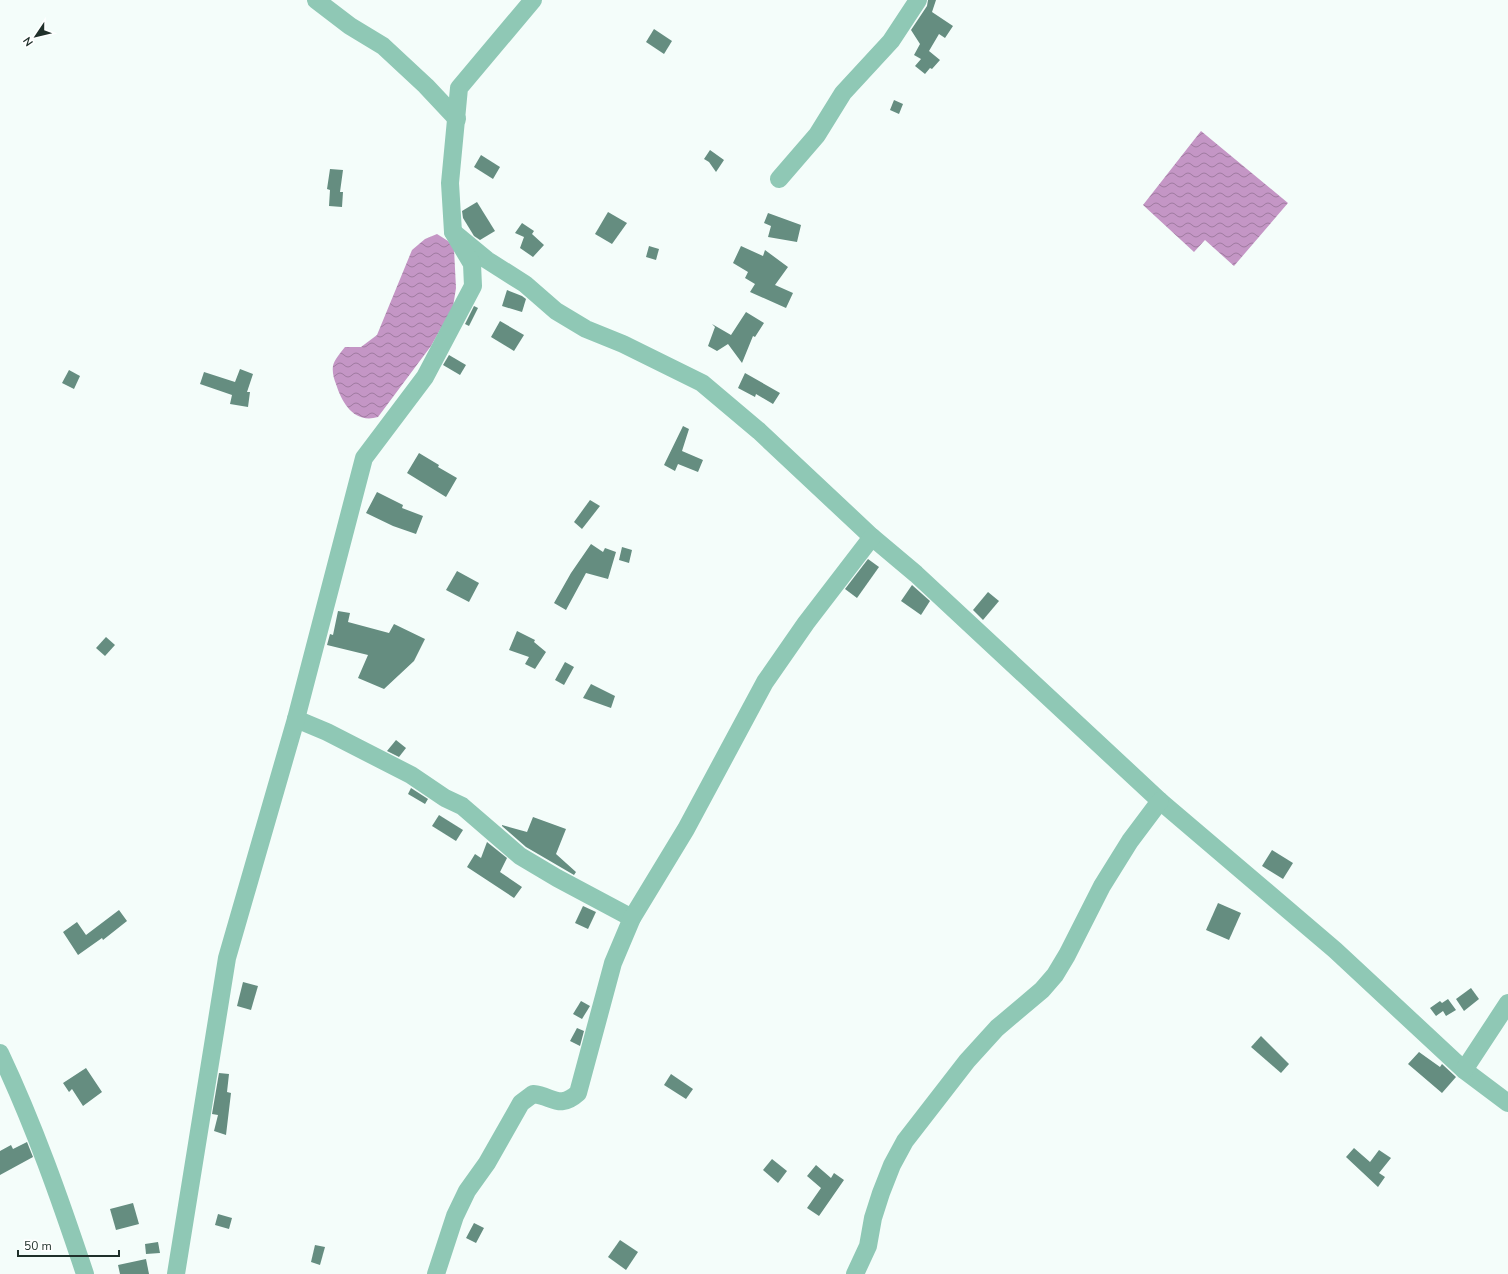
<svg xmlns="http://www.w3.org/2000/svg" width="1508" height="1274" viewBox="0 0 1508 1274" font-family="'Nunito Sans',sans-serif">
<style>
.water{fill:url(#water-waves)}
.building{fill:#658d80}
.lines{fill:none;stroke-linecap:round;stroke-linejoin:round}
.minor{stroke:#8fc8b5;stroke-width:18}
</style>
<defs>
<pattern id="water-waves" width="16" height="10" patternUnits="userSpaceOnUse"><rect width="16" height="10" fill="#c496c5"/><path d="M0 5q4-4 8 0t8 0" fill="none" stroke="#9f7ba0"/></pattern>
</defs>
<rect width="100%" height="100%" fill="#f4fdfa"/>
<g class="water">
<path d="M1201,131L1288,203L1234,266L1205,240L1194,252L1143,205Z"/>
<path d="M437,234L448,241L454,249L456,288L453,307L431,346L378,417C354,424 342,403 336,384C334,379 332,372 333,366C334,360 341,352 345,347H361L377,335L412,250L425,239Z"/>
</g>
<g class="building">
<path d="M928,0H936L932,12L953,26L945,38L939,34L929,51L940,60L932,69L930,68L925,74L915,66L921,59L914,55L920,44L911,30L927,6Z"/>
<path d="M654,29L672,41L664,54L646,42Z"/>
<path d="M894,100L903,104L899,114L890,110Z"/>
<path d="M710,150L724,160L716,172L709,162L704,159Z"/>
<path d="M481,155L500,167L493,179L474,167Z"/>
<path d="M330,169L343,170L340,192H343L342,207L329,206L330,190L327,189Z"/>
<path d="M477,202L495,231L480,240L474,236L463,218L462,211Z"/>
<path d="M608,212L627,223L612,244L595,234Z"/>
<path d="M768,213L801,225L797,242L768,237L771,226L764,223Z"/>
<path d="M522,223L534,231L532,234L544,245L533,257L520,248L524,237L515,233Z"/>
<path d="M649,246L659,249L656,260L646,257Z"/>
<path d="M741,246L763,256L765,250L788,267L775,285L793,293L786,308L750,292L755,284L745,278L748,272L733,263Z"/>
<path d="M507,290L522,296L526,299L522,312L502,306Z"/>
<path d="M474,306L478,308L469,326L465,324Z"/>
<path d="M746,312L764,323L755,337L753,336L742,363L728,344L717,351L708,346L715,327L712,324L731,335Z"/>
<path d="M500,321L524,335L514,351L491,337Z"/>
<path d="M449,355L466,365L460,375L443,365Z"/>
<path d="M240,369L253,374L247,392H250L248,407L230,404L232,395L200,384L204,372L235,382Z"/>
<path d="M69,370L80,376L74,389L62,383Z"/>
<path d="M745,373L780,393L773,404L756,394L755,397L738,388Z"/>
<path d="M683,426L689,429L682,451L703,460L698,472L678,464L675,471L664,465Z"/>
<path d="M419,453L439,465L438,467L457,478L446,497L407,473Z"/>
<path d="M377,492L403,505L402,508L423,516L416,534L393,526L366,513Z"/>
<path d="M590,500L600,506L582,529L574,522Z"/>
<path d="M591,544L603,552L605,548L616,552L608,579L586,573L566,610L554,603L571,573Z"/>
<path d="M622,547L632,550L629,563L619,560Z"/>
<path d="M868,559L879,567L857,598L845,589Z"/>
<path d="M457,571L479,583L469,602L446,590Z"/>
<path d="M912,585L930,601L921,615L901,601Z"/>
<path d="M988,592L999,601L983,620L973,610Z"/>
<path d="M338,611L350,613L348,622L389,633L394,624L425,639L414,661L384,689L358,678L368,655L327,645L330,634L333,635Z"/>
<path d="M517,631L535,640L534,642L546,652L535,669L525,664L529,657L509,650Z"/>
<path d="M106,637L115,645L105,656L96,648Z"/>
<path d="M565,662L574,667L564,685L555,680Z"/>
<path d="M591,684L615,696L611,708L583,698Z"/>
<path d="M396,740L406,748L399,757L387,751Z"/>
<path d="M411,788L428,799L425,804L408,794Z"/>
<path d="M439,815L463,830L456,841L432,826Z"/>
<path d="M533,817L566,829L556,854L576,872L574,875L526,847L502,826V825L527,832Z"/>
<path d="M487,842L507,858L500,872L522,887L514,898L467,867L475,854L481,858Z"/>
<path d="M1272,850L1293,863L1283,879L1262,866Z"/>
<path d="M1218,903L1241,913L1229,940L1206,930Z"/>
<path d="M583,906L596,912L588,929L575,923Z"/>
<path d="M119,910L127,921L103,940L102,938L78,955L63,932L77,922L86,935Z"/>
<path d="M243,982L258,986L251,1010L237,1006Z"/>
<path d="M1471,988L1479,999L1464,1011L1456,999Z"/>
<path d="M1448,999L1456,1010L1446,1016L1443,1011L1436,1016L1430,1008L1440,1001L1442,1003Z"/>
<path d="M581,1001L590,1006L582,1019L573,1014Z"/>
<path d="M577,1028L584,1031L580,1046L570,1041Z"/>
<path d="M1261,1036L1289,1064L1281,1073L1251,1047Z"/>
<path d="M1419,1052L1440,1067L1442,1064L1456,1077L1442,1093L1408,1064Z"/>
<path d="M86,1068L102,1092L83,1106L72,1089L69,1092L63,1083Z"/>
<path d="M219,1073L229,1074L227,1092L231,1093L226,1135L214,1131L218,1115L212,1114Z"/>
<path d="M671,1074L693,1089L686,1099L664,1085Z"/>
<path d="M27,1142L33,1157L0,1175V1151L11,1145L13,1149Z"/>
<path d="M1354,1148L1370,1162L1379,1150L1391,1158L1379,1173L1385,1177L1378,1187L1346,1157Z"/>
<path d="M772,1159L787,1171L778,1183L763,1170Z"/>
<path d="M816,1165L831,1178L834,1173L844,1180L819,1216L807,1208L821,1188L807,1176Z"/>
<path d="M133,1203L139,1224L116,1230L110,1209Z"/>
<path d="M218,1214L232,1218L229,1229L215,1225Z"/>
<path d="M474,1223L484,1228L476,1243L466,1238Z"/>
<path d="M620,1240L638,1252L626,1270L608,1257Z"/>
<path d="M158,1242L160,1253L146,1254L145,1244Z"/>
<path d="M315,1245L325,1247L320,1265L311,1262Z"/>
<path d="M146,1259L149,1274H120L118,1265Z"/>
</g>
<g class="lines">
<g class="minor">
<path d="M316,0L350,26L383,46L426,86L457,119"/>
<path d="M779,179L817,135L843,93L891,41L918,0"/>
<path d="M453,232L487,260L525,284L556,311L586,329L623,344L702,383L759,431L872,537L916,574L1160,801L1335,950L1464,1070L1508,1103"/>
<path d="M296,719L327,732L411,775L445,798L462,806L520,856L557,878L632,918"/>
<path d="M0,1053C34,1125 60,1199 85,1274"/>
<path d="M1464,1070L1508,1003"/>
<path d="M176,1274L227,958L296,719L364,458L425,377L473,286L472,264L453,232L450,183L459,88L533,0"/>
<path d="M436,1274L455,1216L467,1191L487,1163L521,1103L533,1094C553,1096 559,1110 578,1093L613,963L632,918L686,829L765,682L806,623L872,537"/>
<path d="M855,1274L868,1246L873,1218L881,1193L892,1165L905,1141L967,1061L997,1028L1042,990L1055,975L1067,955L1102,886L1130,841L1160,801"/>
</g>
</g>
<g transform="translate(36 36) rotate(235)" stroke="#ffffff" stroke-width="3" paint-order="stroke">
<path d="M0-3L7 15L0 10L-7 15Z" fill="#1f302a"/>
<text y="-6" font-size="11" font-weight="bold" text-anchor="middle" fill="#1f302a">N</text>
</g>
<path d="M18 1250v6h101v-6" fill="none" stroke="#1f302a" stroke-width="2"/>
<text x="24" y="1250" font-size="12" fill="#1f302a" stroke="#ffffff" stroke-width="3" paint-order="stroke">50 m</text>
</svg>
